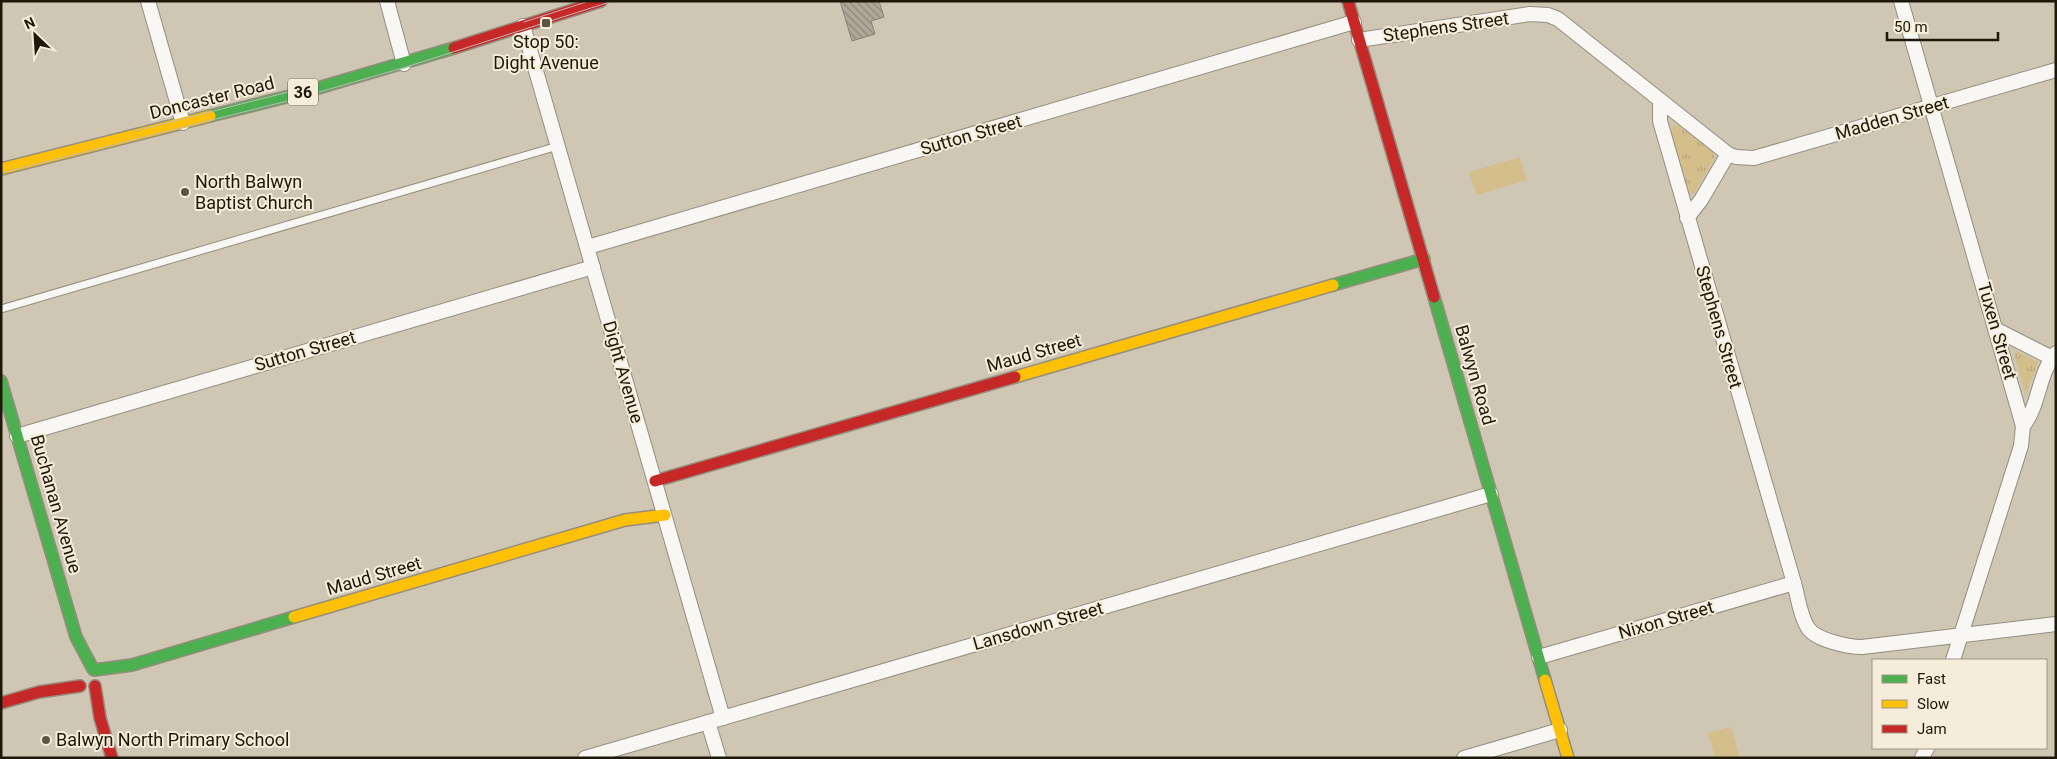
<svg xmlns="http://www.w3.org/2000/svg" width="2057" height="759" viewBox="0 0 2057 759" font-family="Roboto,sans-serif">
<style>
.grass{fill:url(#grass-tufts)}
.green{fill:#d4bf8c}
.building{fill:url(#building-back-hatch);stroke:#898273}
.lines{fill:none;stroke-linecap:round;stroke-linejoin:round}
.lane-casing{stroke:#958e7f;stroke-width:9}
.street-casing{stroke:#958e7f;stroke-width:16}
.fast-casing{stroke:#958e7f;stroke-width:14}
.slow-casing{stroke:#958e7f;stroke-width:14}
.jam-casing{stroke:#958e7f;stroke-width:14}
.lane{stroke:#f8f7f4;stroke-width:7}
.street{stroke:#f8f7f4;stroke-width:14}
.fast{stroke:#4caf50;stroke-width:11}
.slow{stroke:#ffc107;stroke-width:11}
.jam{stroke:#c62828;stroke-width:11}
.tram{stroke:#bdbab5;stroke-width:1}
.poi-dot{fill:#5c5545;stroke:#f5edda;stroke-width:2}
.labels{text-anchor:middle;stroke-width:4;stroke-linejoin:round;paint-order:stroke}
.shield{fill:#f5edda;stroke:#5e5848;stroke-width:1}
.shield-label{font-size:16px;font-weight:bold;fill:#1e180a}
.street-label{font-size:18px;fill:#1e180a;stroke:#f5edda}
.poi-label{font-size:18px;fill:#1e180a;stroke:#f5edda;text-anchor:start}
</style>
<defs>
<pattern id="grass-tufts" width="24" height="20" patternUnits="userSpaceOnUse" patternTransform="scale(1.25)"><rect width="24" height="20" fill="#d4bf8c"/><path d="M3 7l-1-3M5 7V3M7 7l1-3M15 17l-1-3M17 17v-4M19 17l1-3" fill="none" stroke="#b6a377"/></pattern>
<pattern id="building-back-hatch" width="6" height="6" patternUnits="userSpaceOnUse" patternTransform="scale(1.25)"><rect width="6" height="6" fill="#aea898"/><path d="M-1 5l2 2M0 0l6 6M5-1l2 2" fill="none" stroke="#8d887a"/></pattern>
</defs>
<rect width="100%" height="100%" fill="#cfc7b3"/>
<g class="grass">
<path d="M1673,125H1678L1714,153V159L1694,194L1687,191L1670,132Z"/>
<path d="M2017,351L2038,362L2026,395L2014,354Z"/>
</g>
<g class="green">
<path d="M1520,157L1527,180L1477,195L1469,172Z"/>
<path d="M1731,727L1740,758H1715L1708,733Z"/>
</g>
<path class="building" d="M840,1H879L884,17L871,21L875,34L852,41Z"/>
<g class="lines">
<g class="lane-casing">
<path id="lane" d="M1,309L558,146"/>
</g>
<g class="street-casing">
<g id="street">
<path d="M148,1L183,123"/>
<path d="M387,1L404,64"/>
<path d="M1901,1L2023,426L2021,446L1953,660"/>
<path d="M523,26L723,718"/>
<path d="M1359,40L1530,14L1548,15L1558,19L1660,100V121L1794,583C1798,597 1800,616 1808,628C1816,640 1848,647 1862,647L2056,624"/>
<path d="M1660,100L1728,154L1736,157L1754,158L2056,70"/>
<path d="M1687,218L1701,200L1728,154"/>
<path d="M588,247L1354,22"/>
<path d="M1997,330L2052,358"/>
<path d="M2023,426C2040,405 2038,373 2056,353"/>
<path d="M17,436L593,267"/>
<path d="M1539,657L1794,583"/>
<path d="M708,722L719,758"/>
<path d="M585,758L1491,494"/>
<path d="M1464,758L1560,730"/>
<path d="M1922,758L1927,748"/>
</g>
</g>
<g class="fast-casing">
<g id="fast">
<path d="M210,116L294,95L454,48"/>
<path d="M1333,285L1424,259"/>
<path d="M1434,297L1545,680"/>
<path d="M1,381L76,637L93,669"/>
<path d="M94,670L132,665L294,617"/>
</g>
</g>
<g class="slow-casing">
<g id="slow">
<path d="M1,169L210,116"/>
<path d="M1015,377L1333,285"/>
<path d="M294,617L625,520L665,515"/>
<path d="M1545,680L1568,758"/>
</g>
</g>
<g class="jam-casing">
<g id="jam">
<path d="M1348,1L1434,297"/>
<path d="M454,48L601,1"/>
<path d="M655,481L1015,377"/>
<path d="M95,686L100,718L112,758"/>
<path d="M1,703L39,692L80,686"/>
</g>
</g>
<use href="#lane" class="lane"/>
<use href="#street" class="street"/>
<use href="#fast" class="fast"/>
<use href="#slow" class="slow"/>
<use href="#jam" class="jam"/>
<g class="tram">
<path d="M524,22L589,1"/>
<path d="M135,131L316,85"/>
<path d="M1,173L295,99L406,67L613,1"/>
</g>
</g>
<g class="poi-dot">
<rect x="541" y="18" width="10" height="10" rx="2.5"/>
<circle cx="185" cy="192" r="5"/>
<circle cx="46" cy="740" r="5"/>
</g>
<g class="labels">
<rect class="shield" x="288" y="78.5" width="30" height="27" rx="4"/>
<g class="shield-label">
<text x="303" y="98">36</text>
</g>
<g class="street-label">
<text transform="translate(1446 27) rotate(-8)" y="6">Stephens Street</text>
<text transform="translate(212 98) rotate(-14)" y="6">Doncaster Road</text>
<text transform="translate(1892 118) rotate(-16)" y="6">Madden Street</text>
<text transform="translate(971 135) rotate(-16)" y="6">Sutton Street</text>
<text transform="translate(1719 327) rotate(74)" y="6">Stephens Street</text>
<text transform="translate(1997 331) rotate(74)" y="6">Tuxen Street</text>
<text transform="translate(305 351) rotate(-16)" y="6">Sutton Street</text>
<text transform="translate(1034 353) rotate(-16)" y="6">Maud Street</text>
<text transform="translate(623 372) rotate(74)" y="6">Dight Avenue</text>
<text transform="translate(1475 375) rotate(74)" y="6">Balwyn Road</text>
<text transform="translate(56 504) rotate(74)" y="6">Buchanan Avenue</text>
<text transform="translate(374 576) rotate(-16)" y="6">Maud Street</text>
<text transform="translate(1666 620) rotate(-16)" y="6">Nixon Street</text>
<text transform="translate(1038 626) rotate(-16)" y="6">Lansdown Street</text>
</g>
<g class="poi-label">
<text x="546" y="48" text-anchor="middle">Stop 50:<tspan x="546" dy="21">Dight Avenue</tspan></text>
<text x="195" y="188">North Balwyn<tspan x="195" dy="21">Baptist Church</tspan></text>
<text x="56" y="746">Balwyn North Primary School</text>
</g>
</g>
<rect width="2057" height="759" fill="none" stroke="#1e180a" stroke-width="5"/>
<rect x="1872" y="659" width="175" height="90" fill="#f5edda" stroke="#9f9887"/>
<rect x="1882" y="675" width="25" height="8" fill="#4caf50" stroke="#9f9887"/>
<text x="1917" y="684" font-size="15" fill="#1e180a">Fast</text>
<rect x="1882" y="700" width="25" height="8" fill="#ffc107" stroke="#9f9887"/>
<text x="1917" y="709" font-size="15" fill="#1e180a">Slow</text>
<rect x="1882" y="725" width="25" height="8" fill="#c62828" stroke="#9f9887"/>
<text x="1917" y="734" font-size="15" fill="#1e180a">Jam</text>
<g transform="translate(35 35) rotate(335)" stroke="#f5edda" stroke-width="4" paint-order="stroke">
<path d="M0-4L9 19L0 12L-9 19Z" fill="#1e180a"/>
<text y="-8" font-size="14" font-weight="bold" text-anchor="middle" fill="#1e180a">N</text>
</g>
<path d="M1887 32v8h111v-8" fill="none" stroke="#1e180a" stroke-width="2.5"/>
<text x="1894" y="32" font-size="15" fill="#1e180a" stroke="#f5edda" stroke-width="4" paint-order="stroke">50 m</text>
</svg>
